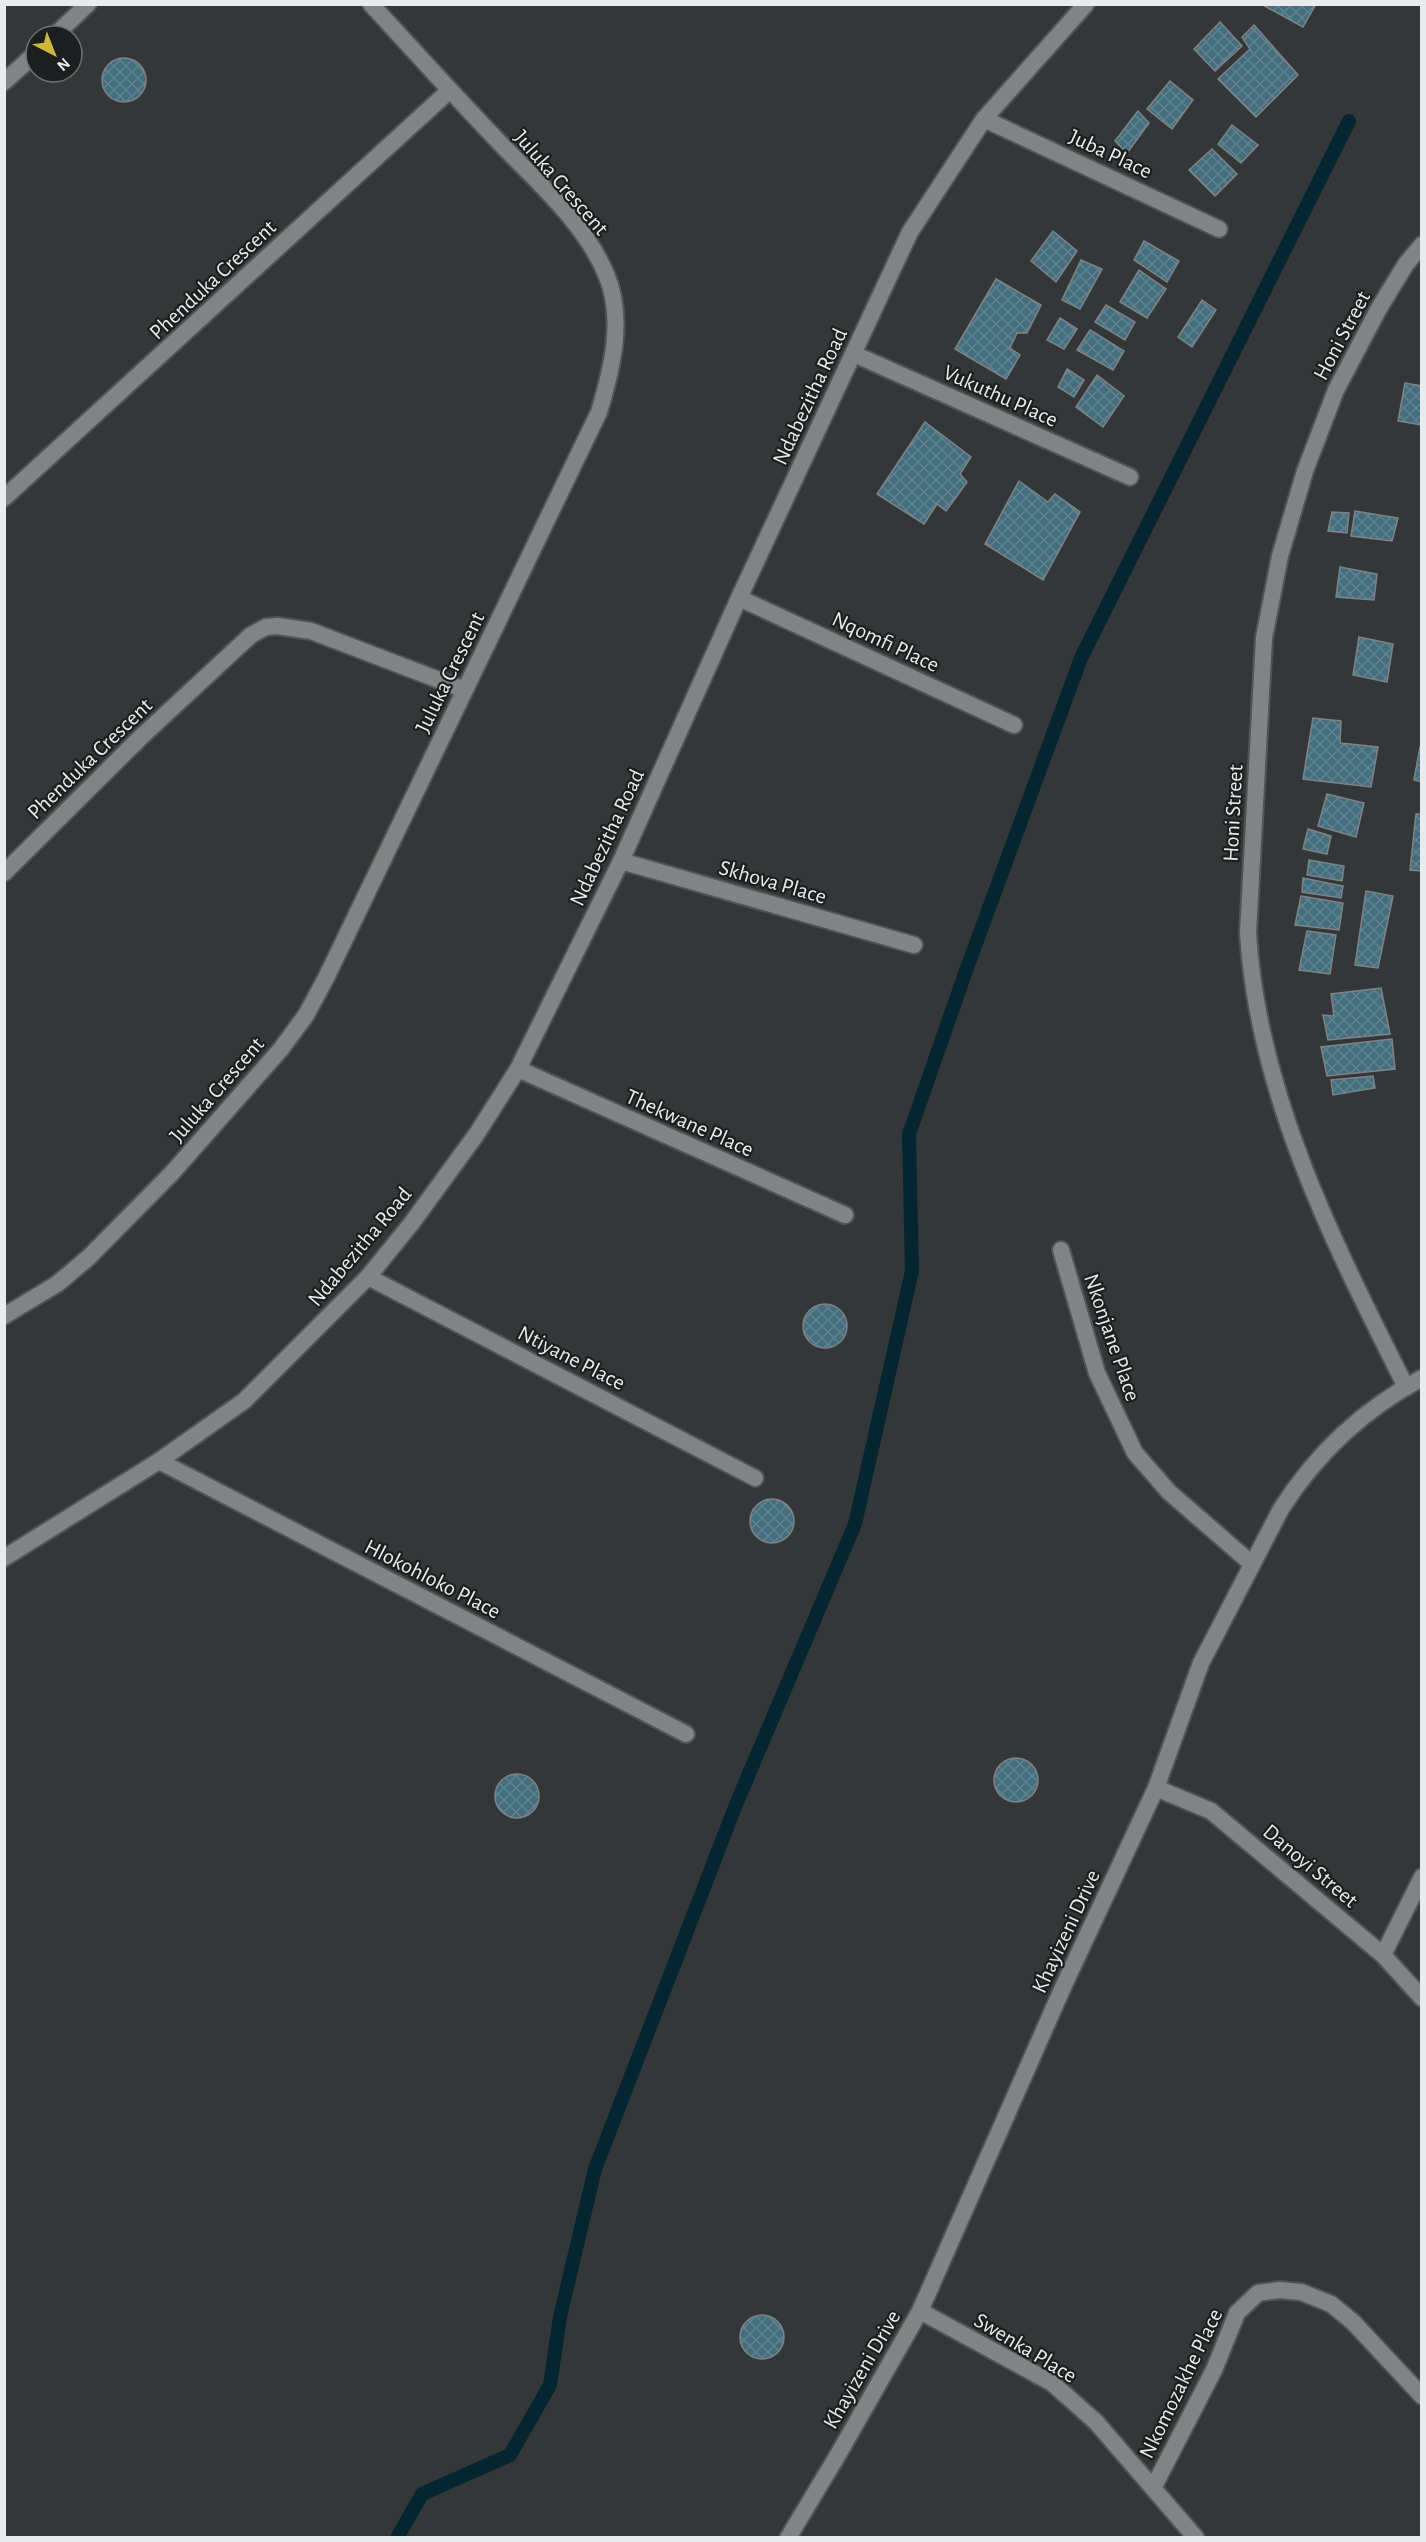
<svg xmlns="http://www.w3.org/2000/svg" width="1426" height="2542" viewBox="0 0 1426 2542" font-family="'Alegreya Sans',sans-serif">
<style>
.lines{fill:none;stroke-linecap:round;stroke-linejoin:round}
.stream{stroke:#052631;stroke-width:14}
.building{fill:url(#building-cross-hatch);stroke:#808385;stroke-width:1.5}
.minor-casing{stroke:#515354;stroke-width:20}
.tertiary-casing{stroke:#515354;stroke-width:20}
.minor{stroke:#808485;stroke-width:16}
.tertiary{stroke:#808485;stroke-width:16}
.labels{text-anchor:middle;stroke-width:4.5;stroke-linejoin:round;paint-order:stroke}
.street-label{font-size:22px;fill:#e9ebec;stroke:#1d1e1f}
</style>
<defs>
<pattern id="building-cross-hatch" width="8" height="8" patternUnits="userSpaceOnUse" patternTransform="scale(1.5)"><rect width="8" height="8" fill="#446e7e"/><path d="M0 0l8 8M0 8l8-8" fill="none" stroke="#5f8390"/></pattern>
</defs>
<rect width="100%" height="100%" fill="#343738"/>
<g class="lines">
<path class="stream" d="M397,2538L422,2494L510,2455L550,2385L560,2317L595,2169L737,1802L855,1524L912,1271L909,1134L968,965L1081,658L1349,121"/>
</g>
<g class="building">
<path d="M1261,4H1316L1303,27Z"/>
<path d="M1220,22L1242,46L1215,71L1194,49Z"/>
<path d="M1254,25L1298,75L1256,117L1218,79L1250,49L1242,37Z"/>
<circle cx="124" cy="80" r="22"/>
<path d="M1170,81L1193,100L1172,129L1147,109Z"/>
<path d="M1138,111L1149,123L1127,153L1115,141Z"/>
<path d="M1232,125L1258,145L1241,163L1218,144Z"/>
<path d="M1212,149L1237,174L1215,196L1189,170Z"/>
<path d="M1053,231L1077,251L1056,282L1031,261Z"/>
<path d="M1144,241L1179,261L1167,282L1134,260Z"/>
<path d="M1081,260L1102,269L1080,309L1062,300Z"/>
<path d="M1139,270L1166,289L1147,318L1120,302Z"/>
<path d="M996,279L1041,305L1027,333H1017L1010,348L1020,355L1006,379L955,349Z"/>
<path d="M1202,300L1216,310L1192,347L1178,337Z"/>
<path d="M1106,305L1135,322L1125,340L1095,322Z"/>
<path d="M1060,318L1077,329L1064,349L1047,340Z"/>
<path d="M1090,330L1124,351L1113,370L1077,350Z"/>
<path d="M1067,369L1084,380L1074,397L1058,387Z"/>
<path d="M1097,375L1124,396L1103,427L1076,407Z"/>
<path d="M1405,383L1422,386V425L1398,421Z"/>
<path d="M925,422L971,457L960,474L967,482L946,511L937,504L924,524L877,494Z"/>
<path d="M1019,481L1048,502L1055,494L1080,512L1043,580L985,544Z"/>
<path d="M1355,511L1398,518L1392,541L1351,536Z"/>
<path d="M1332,512L1349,513L1347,533L1328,531Z"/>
<path d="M1340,567L1377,574L1374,600L1336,597Z"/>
<path d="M1359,637L1393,644L1387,682L1353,675Z"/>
<path d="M1313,718L1341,721L1340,743L1378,747L1371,787L1303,779Z"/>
<path d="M1420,747H1422V782L1414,780Z"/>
<path d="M1327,794L1364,803L1356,837L1318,826Z"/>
<path d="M1416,814H1422V871L1410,870Z"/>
<path d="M1308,829L1331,836L1327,854L1303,849Z"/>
<path d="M1309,860L1344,866L1342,881L1307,875Z"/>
<path d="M1303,878L1343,886L1341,898L1302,892Z"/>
<path d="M1366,891L1393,896L1378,968L1355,965Z"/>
<path d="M1301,896L1343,903L1339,930L1295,925Z"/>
<path d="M1307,931L1336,935L1330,974L1299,970Z"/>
<path d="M1381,988L1390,1034L1328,1040L1323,1015L1334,1016L1331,994Z"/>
<path d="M1392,1039L1395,1069L1327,1076L1321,1047Z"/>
<path d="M1373,1076L1375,1088L1333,1095L1331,1080Z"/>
<circle cx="825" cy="1326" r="22"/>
<circle cx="772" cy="1521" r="22"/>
<circle cx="1016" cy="1780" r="22"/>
<circle cx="517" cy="1796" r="22"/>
<circle cx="762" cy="2337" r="22"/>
</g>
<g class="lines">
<g class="minor-casing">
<g id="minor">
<path d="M54,36L88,4"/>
<path d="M4,82L36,53"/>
<path d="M984,119L1219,229"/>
<path d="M854,354L1130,477"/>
<path d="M4,498L449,91"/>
<path d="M739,598L1014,725"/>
<path d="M621,861L914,945"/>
<path d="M4,873L141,737L251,635L266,627L277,626L311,631L465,690"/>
<path d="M518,1069L845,1215"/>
<path d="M1061,1250L1097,1373L1135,1453L1169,1492L1252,1564"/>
<path d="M368,1277L755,1478"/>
<path d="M4,1316L57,1284L88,1258L172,1173L281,1049L306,1015L326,978L599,412C612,369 625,318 606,274C584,222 536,181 498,141C455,96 413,50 371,4"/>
<path d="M1406,1387C1334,1244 1258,1095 1248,933L1264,638L1280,556L1305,471L1336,390L1378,310L1406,264L1422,245"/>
<path d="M159,1461L686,1734"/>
<path d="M1156,1788L1211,1811L1383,1955L1422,1998"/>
<path d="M1383,1955L1422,1877"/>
<path d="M920,2311L1052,2383L1096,2422L1196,2538"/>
<path d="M1153,2488L1214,2370L1237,2313L1258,2293L1279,2290L1301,2292L1331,2304L1353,2322L1422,2396"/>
<path d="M788,2538L839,2453L920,2311L1064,1985L1156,1788L1201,1663L1281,1509C1316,1454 1364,1409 1422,1378"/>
</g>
</g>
<g class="tertiary-casing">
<path id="tertiary" d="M4,1558L159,1461L244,1401L368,1277L411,1224L476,1135L518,1069L621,861L739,598L910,232L984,119L1086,4"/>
</g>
<use href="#minor" class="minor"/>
<use href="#tertiary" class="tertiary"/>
</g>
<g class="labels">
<g class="street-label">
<text transform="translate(1111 153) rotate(25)" y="8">Juba Place</text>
<text transform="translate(562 182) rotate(49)" y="8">Juluka Crescent</text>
<text transform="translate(212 279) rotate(-43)" y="8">Phenduka Crescent</text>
<text transform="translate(1341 335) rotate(-62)" y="8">Honi Street</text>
<text transform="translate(1001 395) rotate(24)" y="8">Vukuthu Place</text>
<text transform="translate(809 396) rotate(-65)" y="8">Ndabezitha Road</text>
<text transform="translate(886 641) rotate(25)" y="8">Nqomfi Place</text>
<text transform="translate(449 672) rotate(-64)" y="8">Juluka Crescent</text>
<text transform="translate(89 758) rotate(-44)" y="8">Phenduka Crescent</text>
<text transform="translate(1232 813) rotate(-87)" y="8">Honi Street</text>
<text transform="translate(606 837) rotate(-65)" y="8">Ndabezitha Road</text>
<text transform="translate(773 881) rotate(16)" y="8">Skhova Place</text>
<text transform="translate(216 1089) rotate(-49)" y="8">Juluka Crescent</text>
<text transform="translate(690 1122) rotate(24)" y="8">Thekwane Place</text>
<text transform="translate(359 1246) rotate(-50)" y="8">Ndabezitha Road</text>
<text transform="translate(1113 1337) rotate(71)" y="8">Nkonjane Place</text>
<text transform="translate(572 1357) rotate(27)" y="8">Ntiyane Place</text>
<text transform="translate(433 1578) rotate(27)" y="8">Hlokohloko Place</text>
<text transform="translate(1311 1865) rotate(40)" y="8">Danoyi Street</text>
<text transform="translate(1065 1931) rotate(-65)" y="8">Khayizeni Drive</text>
<text transform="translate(1026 2347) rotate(31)" y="8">Swenka Place</text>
<text transform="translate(861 2369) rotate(-60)" y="8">Khayizeni Drive</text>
<text transform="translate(1180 2383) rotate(-64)" y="8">Nkomozakhe Place</text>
</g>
</g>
<rect width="1426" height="2542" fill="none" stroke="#e9ebec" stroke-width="12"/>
<g transform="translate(54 54) rotate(138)"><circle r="28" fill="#1d1e1f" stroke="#6f7071" stroke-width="1.5"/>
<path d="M0-4.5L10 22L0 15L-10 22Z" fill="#ccb939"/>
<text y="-9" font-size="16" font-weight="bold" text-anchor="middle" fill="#e9ebec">N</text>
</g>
</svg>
